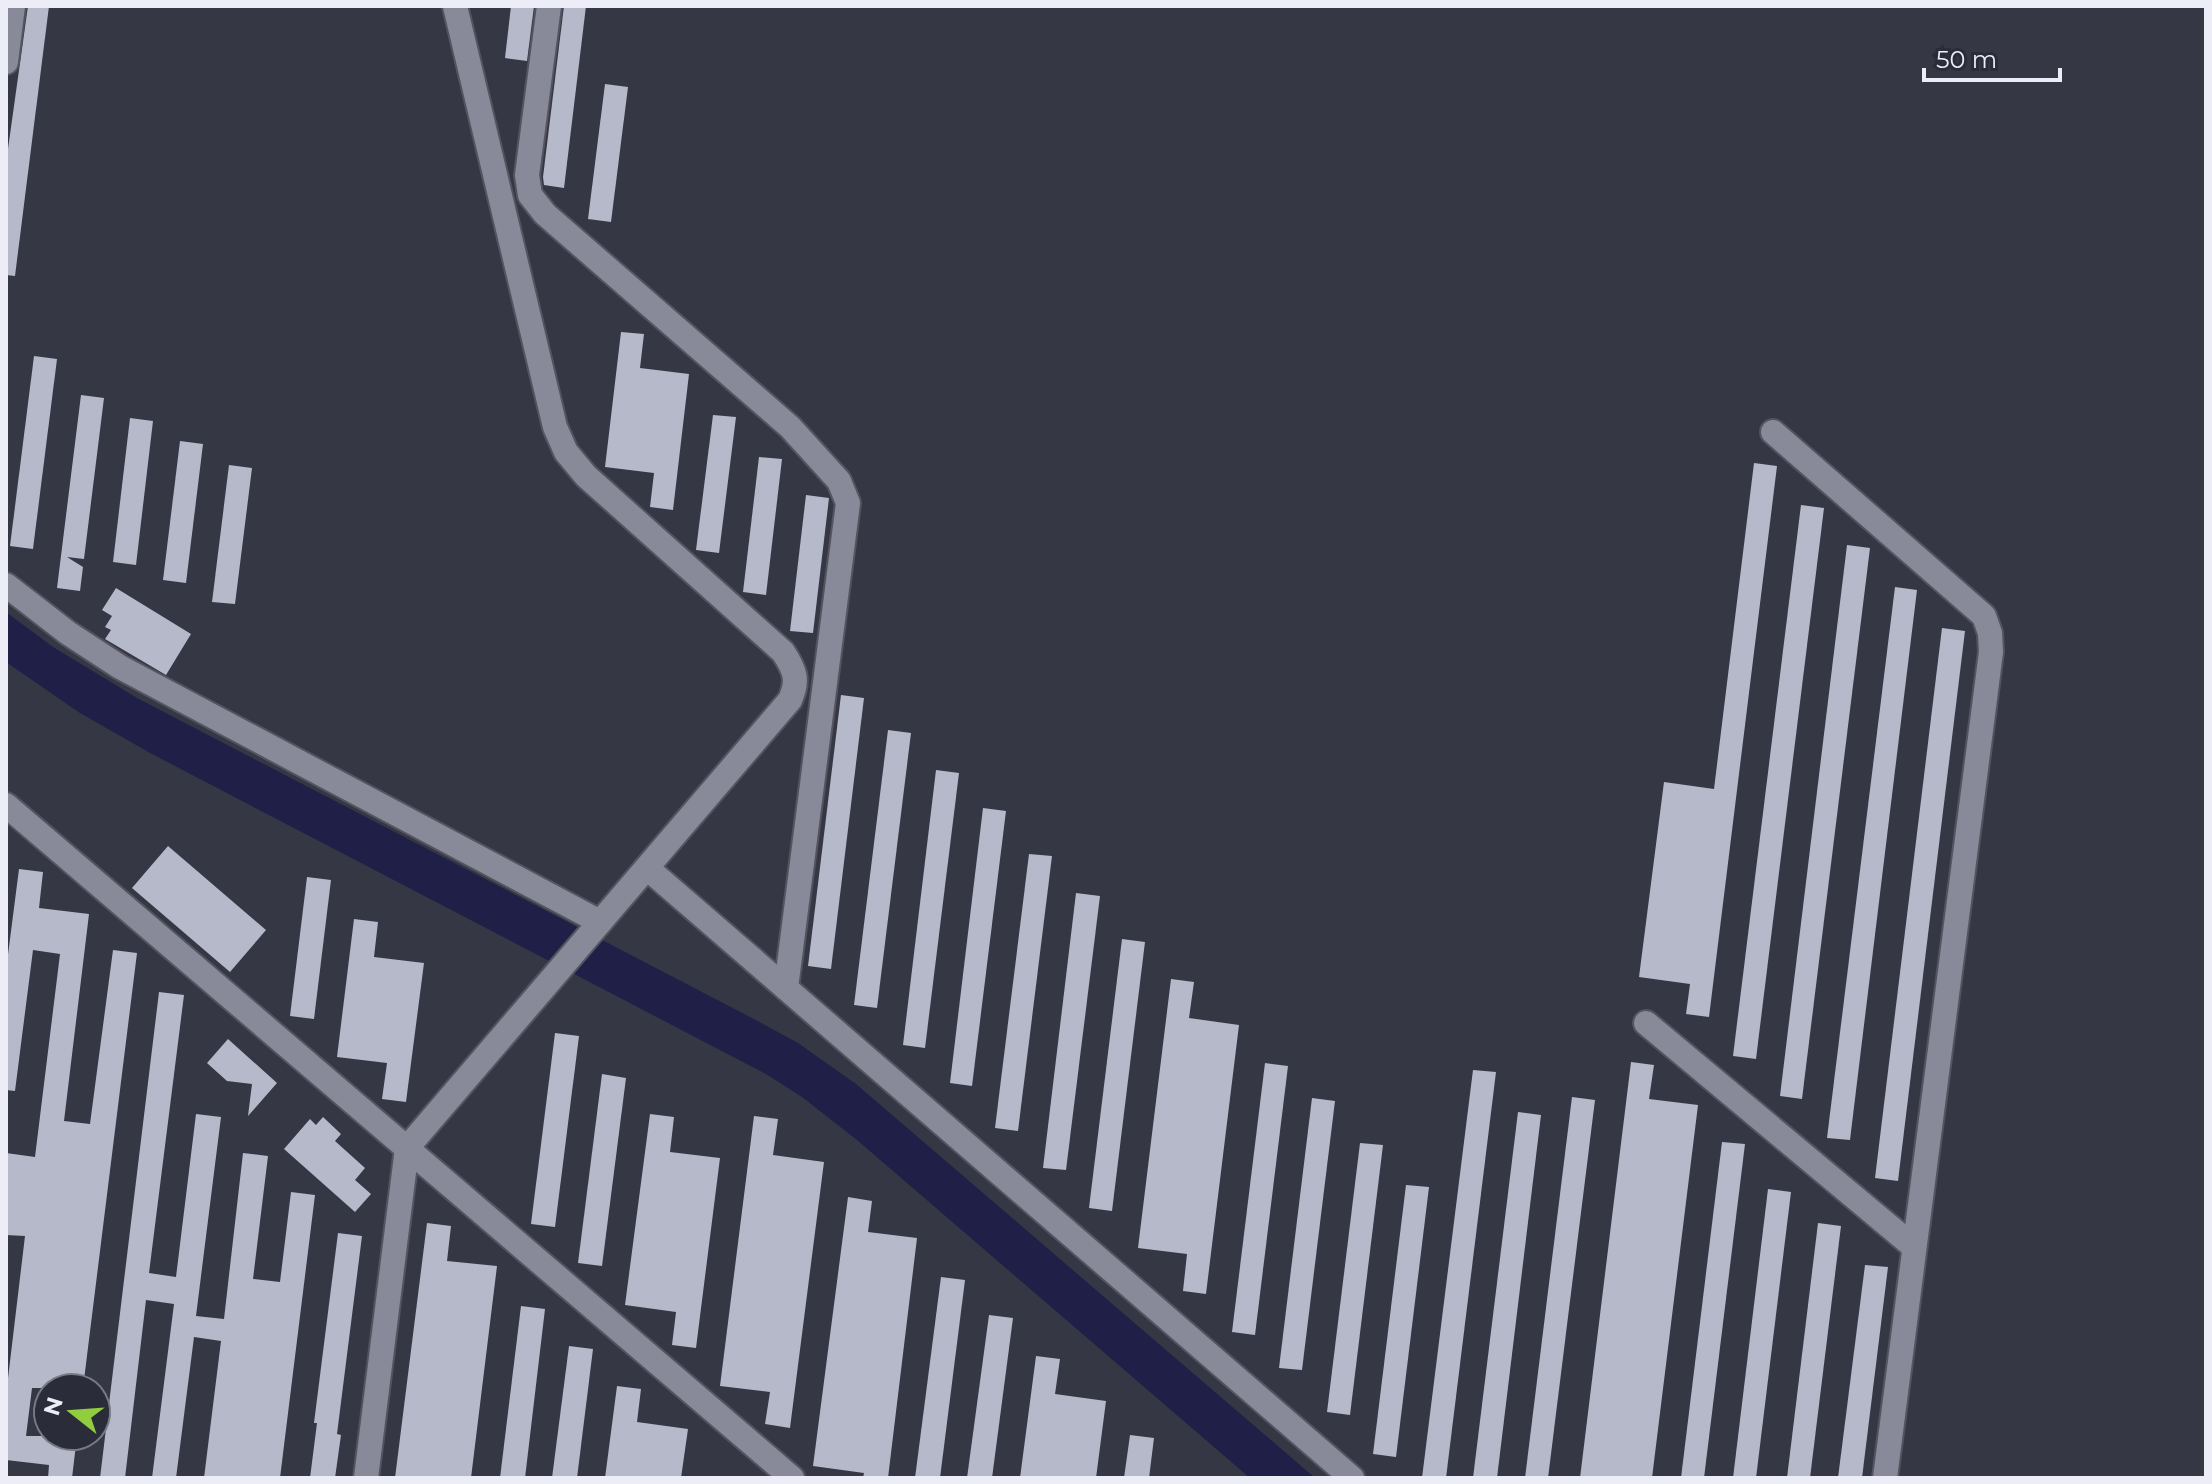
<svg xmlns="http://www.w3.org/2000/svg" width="2212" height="1484" viewBox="0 0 2212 1484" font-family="Montserrat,sans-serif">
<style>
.water{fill:#1f1f47}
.building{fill:#b6b9ca}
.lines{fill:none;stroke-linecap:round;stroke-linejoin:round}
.minor-casing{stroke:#53545f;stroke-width:28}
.minor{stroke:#888a9a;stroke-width:24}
</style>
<rect width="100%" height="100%" fill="#353744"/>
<path class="water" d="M6,612L53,647L137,698L750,1017L798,1043L856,1084L1315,1478H1250L857,1140L802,1097L766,1074L152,754L80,713L6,662Z"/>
<g class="building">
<path d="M28,6H49L15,276L6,275V163Z"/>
<path d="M511,6H534L527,61L505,58Z"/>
<path d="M564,6H586L564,188L544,185L543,177Z"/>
<path d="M605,84L628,87L611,222L588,219Z"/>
<path d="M621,332L644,334L640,368L689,374L673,510L650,507L654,473L605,467Z"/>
<path d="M34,356L57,359L33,549L10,546Z"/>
<path d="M81,395L104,398L84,559L67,557L83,567L80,591L57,588Z"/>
<path d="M713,415L736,417L719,553L696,550Z"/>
<path d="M130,418L153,421L136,565L113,562Z"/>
<path d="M180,441L203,444L186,583L163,580Z"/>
<path d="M759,457L782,459L766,595L743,592Z"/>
<path d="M1754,463L1777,466L1709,1017L1686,1014L1690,984L1639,977L1664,782L1714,789Z"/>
<path d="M229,465L252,468L235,604L212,602Z"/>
<path d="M806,495L829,498L813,633L790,631Z"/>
<path d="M1801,505L1824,508L1756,1059L1733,1056Z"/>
<path d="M1847,545L1870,548L1802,1099L1780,1096Z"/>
<path d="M1895,587L1917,590L1850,1140L1827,1138Z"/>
<path d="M116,588L191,634L166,675L105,639L111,630L105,627L112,616L102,610Z"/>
<path d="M1942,628L1965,631L1898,1181L1875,1178Z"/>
<path d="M841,695L864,698L831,969L808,966Z"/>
<path d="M888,730L911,733L877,1008L854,1005Z"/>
<path d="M936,770L959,773L925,1048L903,1045Z"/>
<path d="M983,808L1006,811L972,1086L950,1083Z"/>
<path d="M168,846L266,930L230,972L132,888Z"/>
<path d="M1029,854L1052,856L1018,1131L995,1128Z"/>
<path d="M19,869L43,872L39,908L89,914L64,1121L90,1124L113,950L137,953L83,1388H32L26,1436H77L72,1478H48L49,1465L6,1460V1395L25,1236L6,1235V1153L35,1157L60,954L33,950L15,1091L6,1090V970Z"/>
<path d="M307,877L331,880L314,1019L290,1016Z"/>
<path d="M1076,893L1100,896L1066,1170L1043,1168Z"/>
<path d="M354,919L378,922L374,957L424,963L406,1102L382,1099L387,1063L337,1057Z"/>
<path d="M1122,939L1145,942L1112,1211L1089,1208Z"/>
<path d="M1171,979L1194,982L1189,1018L1239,1025L1206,1294L1183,1291L1187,1254L1138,1248Z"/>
<path d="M159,992L184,995L149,1273L176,1277L196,1114L221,1117L196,1316L224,1319L243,1153L268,1156L253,1279L280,1282L291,1192L315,1195L280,1478H204L221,1341L194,1337L176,1478H152L174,1304L146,1300L125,1478H100Z"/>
<path d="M555,1033L579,1036L555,1227L531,1224Z"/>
<path d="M228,1039L277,1083L248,1116L252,1084L227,1081L207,1063Z"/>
<path d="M1631,1062L1654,1065L1649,1099L1698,1105L1652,1478H1580Z"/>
<path d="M1265,1063L1288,1066L1255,1335L1232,1332Z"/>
<path d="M1473,1070L1496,1072L1446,1478H1422Z"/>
<path d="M602,1074L626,1078L602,1266L578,1263Z"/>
<path d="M1572,1097L1595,1100L1548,1478H1525Z"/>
<path d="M1312,1098L1335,1101L1302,1370L1279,1368Z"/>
<path d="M1518,1112L1541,1115L1497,1478H1473Z"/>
<path d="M650,1114L674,1117L670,1152L720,1158L696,1348L672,1345L676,1312L625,1305Z"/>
<path d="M754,1116L778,1119L773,1155L824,1162L790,1428L765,1424L770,1392L720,1386Z"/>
<path d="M323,1117L341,1134L335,1141L365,1168L355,1180L371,1194L355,1212L284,1149L310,1119L316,1125Z"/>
<path d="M1722,1142L1745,1144L1704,1478H1681Z"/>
<path d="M1360,1143L1383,1145L1350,1415L1327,1412Z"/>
<path d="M1406,1185L1429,1187L1396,1457L1373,1454Z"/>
<path d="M1768,1189L1791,1192L1756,1478H1733Z"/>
<path d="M848,1197L872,1201L868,1232L917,1238L888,1478H863L864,1473L813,1466Z"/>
<path d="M427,1223L451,1226L447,1261L497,1266L471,1478H395Z"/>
<path d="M1818,1223L1841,1226L1810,1478H1787Z"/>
<path d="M338,1233L362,1236L337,1434L341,1435L335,1478H310L317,1423H314Z"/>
<path d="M1865,1265L1888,1267L1862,1478H1838Z"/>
<path d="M941,1277L965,1280L940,1478H915Z"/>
<path d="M521,1306L545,1309L525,1478H500Z"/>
<path d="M989,1315L1013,1318L992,1478H967Z"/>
<path d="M569,1346L593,1349L577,1478H552Z"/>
<path d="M1036,1356L1060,1359L1055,1394L1106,1401L1096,1478H1020Z"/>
<path d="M617,1386L641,1389L637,1422L688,1429L681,1478H605Z"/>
<path d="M1130,1435L1154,1438L1149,1478H1124Z"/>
</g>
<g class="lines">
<g class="minor-casing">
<g id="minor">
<path d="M549,6L527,175L530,195L545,214L790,427L839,481L848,503L786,988"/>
<path d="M6,62L13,6"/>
<path d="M1773,432L1984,616L1990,633L1991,652L1885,1478"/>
<path d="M6,585L68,633L120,667L600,922"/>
<path d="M6,805L792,1478"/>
<path d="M647,868L1352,1478"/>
<path d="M1646,1023L1914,1247"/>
<path d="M366,1478L407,1148L790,700C799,680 795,670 783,652L586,476L566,452L555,427L455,6"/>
</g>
</g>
<use href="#minor" class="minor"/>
</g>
<rect width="2212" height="1484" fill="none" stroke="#ecedf6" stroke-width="16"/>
<g transform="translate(72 1412) rotate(287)"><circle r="38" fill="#2b2c3a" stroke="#787985" stroke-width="2"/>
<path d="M0-6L14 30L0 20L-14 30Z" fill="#91cd3f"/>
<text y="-12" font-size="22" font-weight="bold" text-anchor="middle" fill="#ecedf6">N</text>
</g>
<path d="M1924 68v12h136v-12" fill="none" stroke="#ecedf6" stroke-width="4"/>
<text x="1936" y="68" font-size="24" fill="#ecedf6" stroke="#2b2c3a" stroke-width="6" paint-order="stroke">50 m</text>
</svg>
